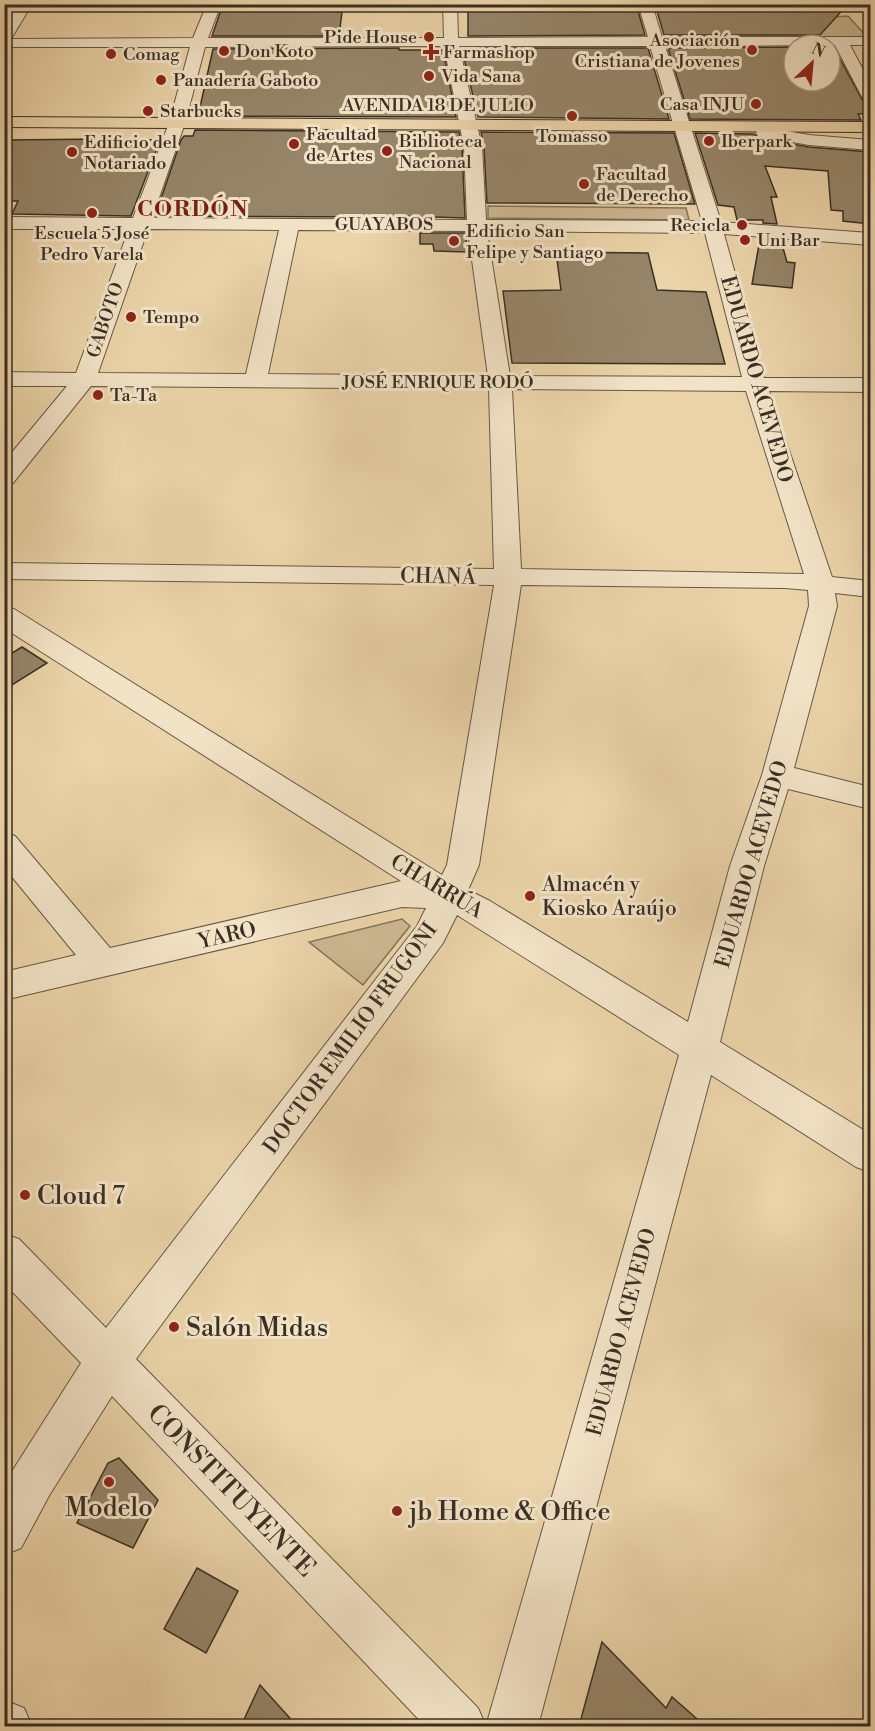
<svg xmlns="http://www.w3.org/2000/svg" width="875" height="1731" viewBox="0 0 875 1731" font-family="'Libre Bodoni',serif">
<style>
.green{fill:#cdb892;stroke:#84745b;stroke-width:1.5}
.building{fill:#968569;stroke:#3a2f24;stroke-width:1.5}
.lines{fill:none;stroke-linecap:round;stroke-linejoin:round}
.minor-casing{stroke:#665845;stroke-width:2}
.major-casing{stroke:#3a2f24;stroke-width:2}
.minor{fill:#f2e3c7;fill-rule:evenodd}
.major{fill:#ebd4a9;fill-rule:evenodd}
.poi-dot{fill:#8f2418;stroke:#f2e3c7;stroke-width:2}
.labels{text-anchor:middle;stroke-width:6;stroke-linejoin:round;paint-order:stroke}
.far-poi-label{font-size:18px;fill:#3a2f24;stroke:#f2e3c7;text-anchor:start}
.far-street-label{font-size:18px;fill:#3a2f24;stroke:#f2e3c7}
.street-label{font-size:21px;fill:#3a2f24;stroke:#f2e3c7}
.poi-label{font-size:21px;fill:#3a2f24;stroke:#f2e3c7;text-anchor:start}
.far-district-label{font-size:22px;font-weight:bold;letter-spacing:1.5px;fill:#7a1f14;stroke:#f2e3c7}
.near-poi-label{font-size:26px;fill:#3a2f24;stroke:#f2e3c7;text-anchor:start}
.near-street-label{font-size:26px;fill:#3a2f24;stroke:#f2e3c7}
</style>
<rect width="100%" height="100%" fill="#ebd4a9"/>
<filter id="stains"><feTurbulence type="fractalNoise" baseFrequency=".00333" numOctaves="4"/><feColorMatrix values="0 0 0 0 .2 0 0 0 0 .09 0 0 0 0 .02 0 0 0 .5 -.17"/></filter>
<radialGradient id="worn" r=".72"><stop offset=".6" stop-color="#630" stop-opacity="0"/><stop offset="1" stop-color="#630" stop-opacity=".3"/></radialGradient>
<g class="green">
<path d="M848,16L867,37H666L664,29Z"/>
<path d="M488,206L686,208L689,220L488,218Z"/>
<path d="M402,919L410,926L363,985L309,942Z"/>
</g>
<g class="building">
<path d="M223,4H337L336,12H342L339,36H212Z"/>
<path d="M468,4H636L645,35L468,36Z"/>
<path d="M655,4H848L820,35H664Z"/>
<path d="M794,47V81H830V48H834L870,114H858L861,120L690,119L668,48Z"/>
<path d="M399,48V50H443L456,117L198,116L213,49Z"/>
<path d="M468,48H648L669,119L478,117L462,50H468Z"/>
<path d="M195,130L459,132L462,147L465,218L372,215V217L155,216L181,140L184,136H193Z"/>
<path d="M481,132L674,133L695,204L487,203L484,147Z"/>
<path d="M695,133L754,134L758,138L809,147L870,152V224L843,221V211L831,210L828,171L765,166L777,197H771L777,224L763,223V220H737L734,207L718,205Z"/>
<path d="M105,139L160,140L131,216L12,214L18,201H4V140Z"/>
<path d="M420,233H466L467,252L434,251L433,244H420Z"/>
<path d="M760,239L781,241L787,262L795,263L792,288L752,284Z"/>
<path d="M556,252L648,253L657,290L706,292L725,364L512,363L503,291L561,290Z"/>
<path d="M22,647L47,663L4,690V658Z"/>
<path d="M119,1458L158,1500L133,1548L77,1523L108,1463Z"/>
<path d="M197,1568L238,1591L206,1653L164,1629Z"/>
<path d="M602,1642L666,1708L672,1697L705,1726H579Z"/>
<path d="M260,1685L297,1726H241Z"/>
</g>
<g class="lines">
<g class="minor-casing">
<g id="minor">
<path d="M18,4H32L11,39L193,38L207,4H221L208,38H444L443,4H457L458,38L648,37L638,4H652L662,37H870V45H850L870,83V102L862,97L835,45L665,46L721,222L870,233V245L724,234L764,378H870V392L769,391L832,577L870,581V597L835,593L837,606L794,768L870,787V809L788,789L764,866L720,1042L870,1134V1172L856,1167L711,1075L538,1726H425L112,1396L50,1494L21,1548L4,1555V1484L81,1363L4,1283V1234L19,1239L106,1328L417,926L426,908L402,907L4,1000V972L76,955L4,867V832L15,836L110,948L401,881L4,628V607L14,609L442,875L447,865L494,585L4,579V563L494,569L489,389L91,386L13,483L4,485V462L67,386H4V372L76,373L129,229H4V217L133,218L169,123L190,47H4V26ZM444,46L464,147L467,220L152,218L185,123L205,47ZM459,46H650L702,221L486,220L482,147ZM148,229L279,230L246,374L98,373ZM298,230L468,231L488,376L268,374ZM487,231L705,233L742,377L510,376ZM512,389L746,391L804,574L521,569ZM521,585L785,588L808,590L809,606L762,775L730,866L688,1022L490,901L468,890L479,865ZM457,915L679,1055L486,1726L478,1708L136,1359L443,943Z"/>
<path d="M764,127L809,135L870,140V150L809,145L758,136L756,132Z"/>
<path d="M4,1700L24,1708L32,1726H4Z"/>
</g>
</g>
<g class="major-casing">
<g id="major">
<path d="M859,4H870V11L865,10Z"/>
<path d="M4,117L870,122V132L4,127Z"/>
</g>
</g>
<use href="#minor" class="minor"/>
<use href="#major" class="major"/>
</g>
<g class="poi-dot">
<circle cx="429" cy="37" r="6"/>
<circle cx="752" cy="50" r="6"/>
<circle cx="224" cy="51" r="6"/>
<path d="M428 43h6v6h6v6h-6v6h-6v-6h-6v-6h6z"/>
<circle cx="111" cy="54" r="6"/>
<circle cx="429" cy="76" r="6"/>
<circle cx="161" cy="80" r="6"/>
<circle cx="756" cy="104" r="6"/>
<circle cx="148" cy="111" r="6"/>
<circle cx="572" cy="116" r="6"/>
<circle cx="709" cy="141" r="6"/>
<circle cx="294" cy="144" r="6"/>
<circle cx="387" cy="151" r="6"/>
<circle cx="72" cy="152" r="6"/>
<circle cx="584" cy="184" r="6"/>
<circle cx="92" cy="213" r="6"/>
<circle cx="742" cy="225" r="6"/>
<circle cx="745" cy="240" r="6"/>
<circle cx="454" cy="241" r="6"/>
<circle cx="131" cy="317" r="6"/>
<circle cx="98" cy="395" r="6"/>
<circle cx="530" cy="896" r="6"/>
<circle cx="25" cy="1195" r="6"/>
<circle cx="174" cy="1327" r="6"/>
<circle cx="109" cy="1482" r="6"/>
<circle cx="397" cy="1511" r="6"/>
</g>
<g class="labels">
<g class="far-poi-label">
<text x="417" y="43" text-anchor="end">Pide House</text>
<text x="740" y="46" text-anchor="end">Asociación<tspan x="740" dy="21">Cristiana de Jovenes</tspan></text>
<text x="236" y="57">Don Koto</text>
<text x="443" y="58">Farmashop</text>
<text x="123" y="60">Comag</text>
<text x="441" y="82">Vida Sana</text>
<text x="173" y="86">Panadería Gaboto</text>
<text x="744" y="110" text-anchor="end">Casa INJU</text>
<text x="160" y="117">Starbucks</text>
<text x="306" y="140">Facultad<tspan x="306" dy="21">de Artes</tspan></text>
<text x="572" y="142" text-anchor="middle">Tomasso</text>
<text x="399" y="147">Biblioteca<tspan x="399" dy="21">Nacional</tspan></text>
<text x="721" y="147">Iberpark</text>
<text x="84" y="148">Edificio del<tspan x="84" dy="21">Notariado</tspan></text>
<text x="596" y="180">Facultad<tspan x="596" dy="21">de Derecho</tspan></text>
<text x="730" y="231" text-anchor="end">Recicla</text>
<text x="466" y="237">Edificio San<tspan x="466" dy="21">Felipe y Santiago</tspan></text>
<text x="92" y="239" text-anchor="middle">Escuela 5 José<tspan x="92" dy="21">Pedro Varela</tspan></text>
<text x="757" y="246">Uni Bar</text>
<text x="143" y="323">Tempo</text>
<text x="110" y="401">Ta-Ta</text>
</g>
<g class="far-street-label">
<text x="438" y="111">AVENIDA 18 DE JULIO</text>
<text x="384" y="230">GUAYABOS</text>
<text transform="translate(105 320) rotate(-71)" y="6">GABOTO</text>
<text x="438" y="388">JOSÉ ENRIQUE RODÓ</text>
</g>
<g class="street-label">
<text transform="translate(757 379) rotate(74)" y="7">EDUARDO ACEVEDO</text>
<text transform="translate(438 576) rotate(1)" y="7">CHANÁ</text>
<text transform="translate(751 864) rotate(-74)" y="7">EDUARDO ACEVEDO</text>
<text transform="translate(437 886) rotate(31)" y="7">CHARRÚA</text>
<text transform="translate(227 935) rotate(-13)" y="7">YARO</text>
<text transform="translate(350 1038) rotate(-54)" y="7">DOCTOR EMILIO FRUGONI</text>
<text transform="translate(621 1332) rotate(-75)" y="7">EDUARDO ACEVEDO</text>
</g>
<g class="poi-label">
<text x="542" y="891">Almacén y<tspan x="542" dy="24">Kiosko Araújo</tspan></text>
</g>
<g class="far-district-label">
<text x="193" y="216">CORDÓN</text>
</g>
<g class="near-poi-label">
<text x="37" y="1204">Cloud 7</text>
<text x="186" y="1336">Salón Midas</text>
<text x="109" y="1516" text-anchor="middle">Modelo</text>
<text x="409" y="1520">jb Home &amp; Office</text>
</g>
<g class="near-street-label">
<text transform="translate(232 1490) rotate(46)" y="9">CONSTITUYENTE</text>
</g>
</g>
<rect width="875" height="1731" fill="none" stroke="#ebd4a9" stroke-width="24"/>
<rect x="6" y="6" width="863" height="1719" fill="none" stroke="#3a2f24" stroke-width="3"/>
<rect x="12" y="12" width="851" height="1707" fill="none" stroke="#3a2f24" stroke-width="1.5"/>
<g transform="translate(812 63) rotate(26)"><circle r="28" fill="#f2e3c7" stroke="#a89b86" stroke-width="1.5"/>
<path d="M0-4.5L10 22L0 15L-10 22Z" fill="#8f2418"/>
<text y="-9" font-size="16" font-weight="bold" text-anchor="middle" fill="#3a2f24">N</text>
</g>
<rect width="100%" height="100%" filter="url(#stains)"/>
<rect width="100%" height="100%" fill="url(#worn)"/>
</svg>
